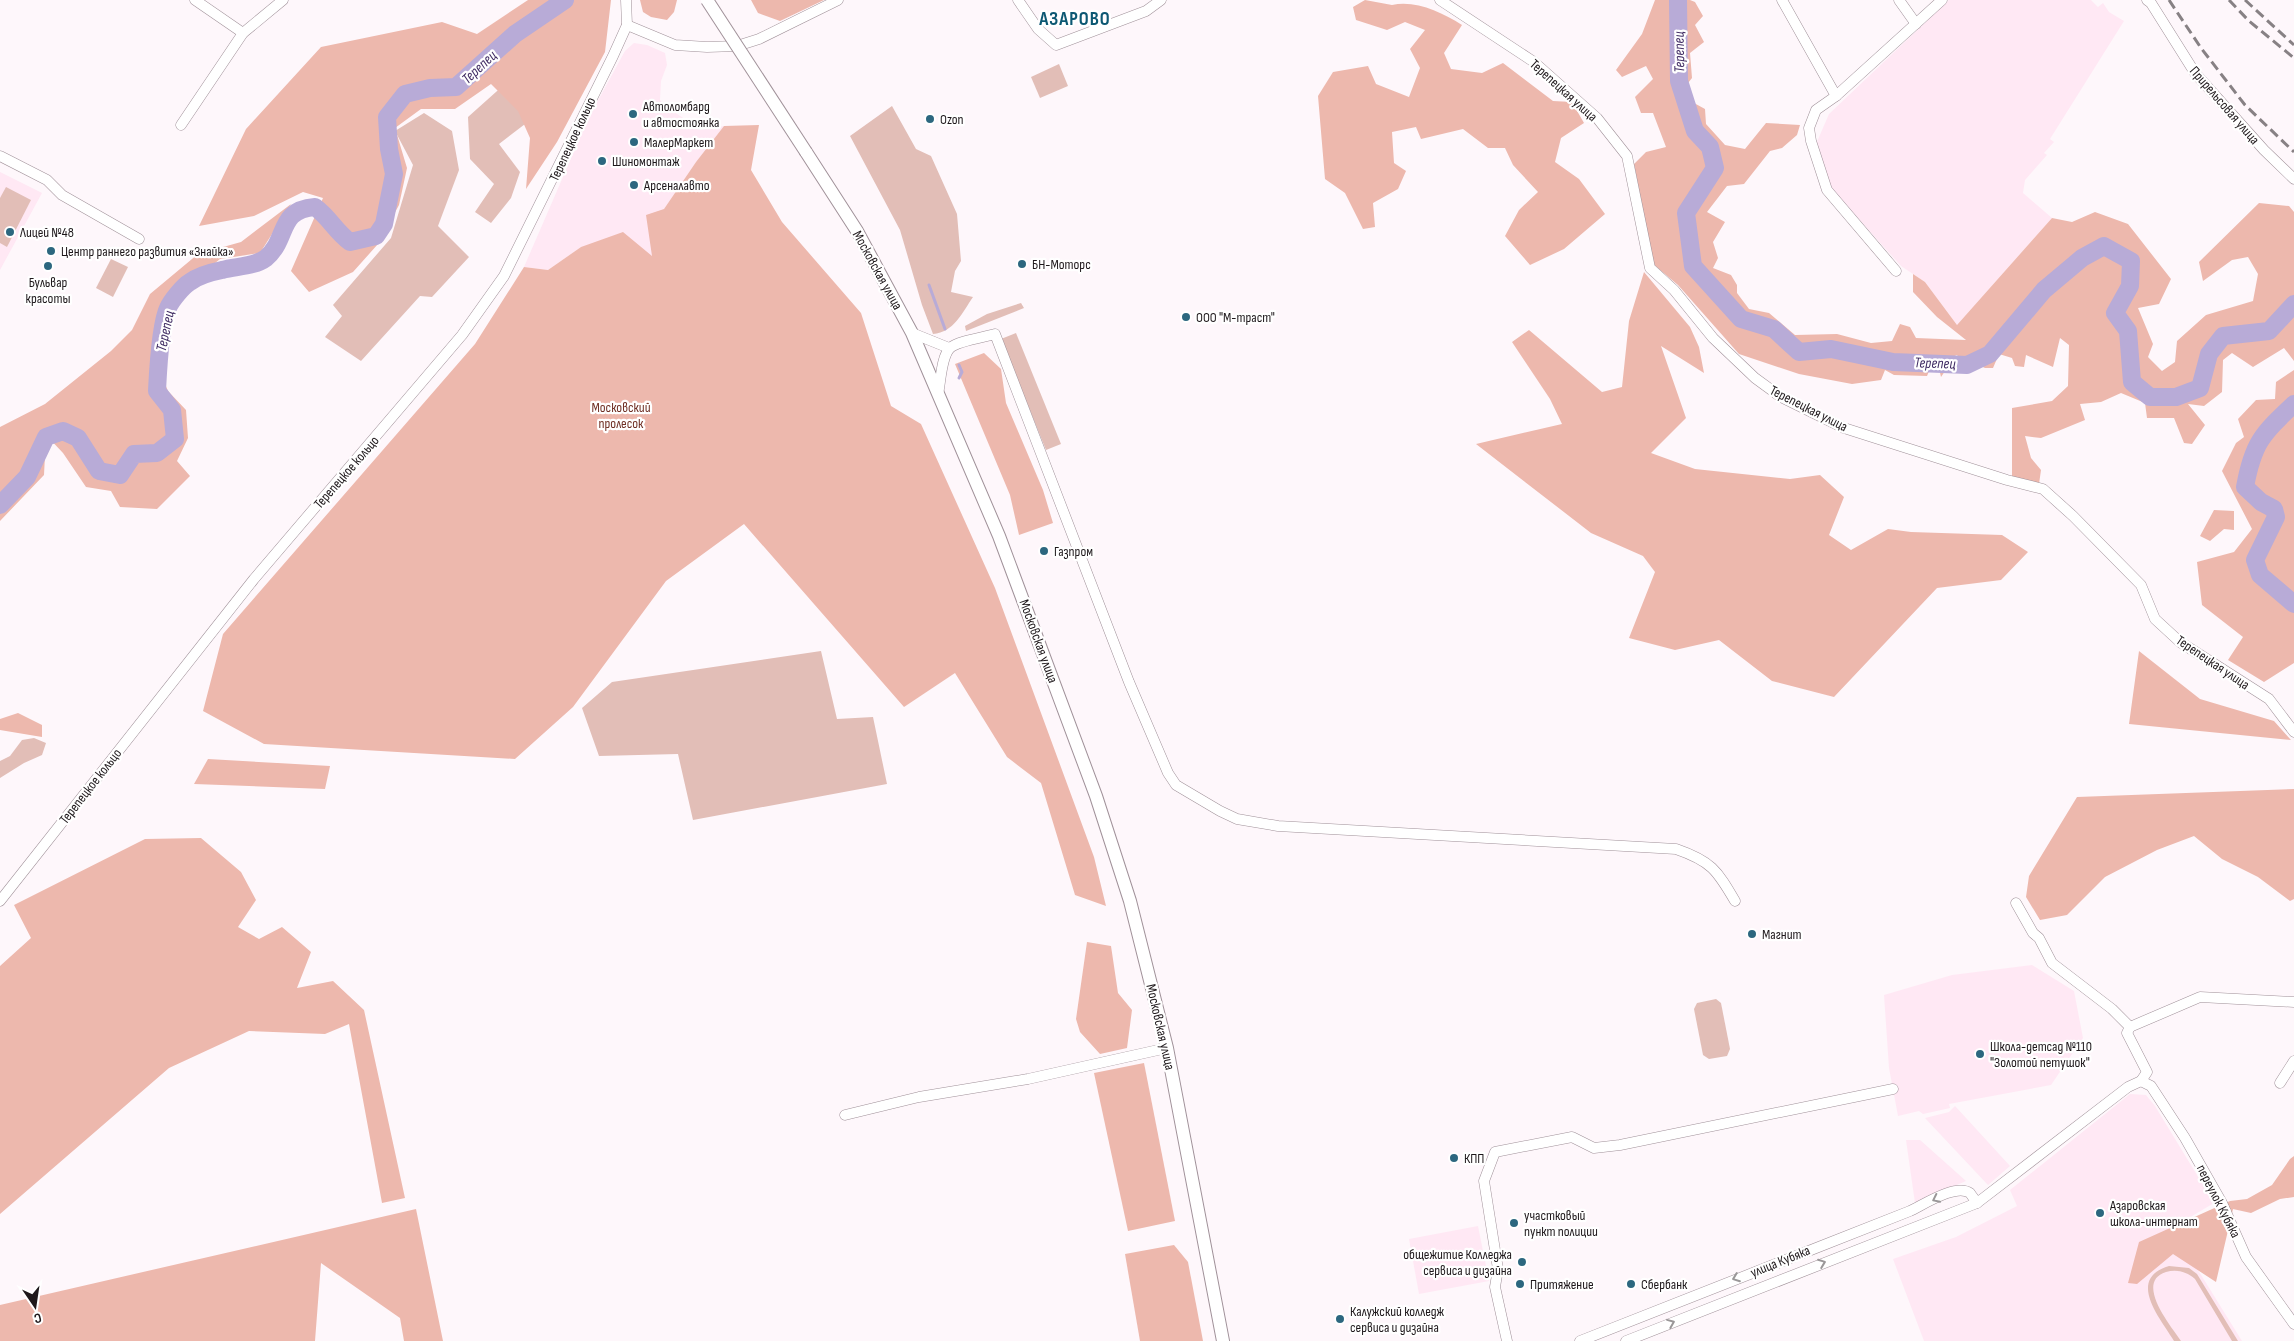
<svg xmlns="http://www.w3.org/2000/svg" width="2294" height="1341" viewBox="0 0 2294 1341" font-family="'Sofia Sans Condensed',sans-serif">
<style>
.built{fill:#ffe8f4}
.green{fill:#e2beb7}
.forest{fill:#edb8ad}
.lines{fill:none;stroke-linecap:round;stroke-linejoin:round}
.stream{stroke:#b8abd7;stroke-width:3}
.river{stroke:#b8abd7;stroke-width:18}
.minor-casing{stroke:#a09199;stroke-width:11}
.major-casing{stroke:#a09199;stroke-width:14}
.minor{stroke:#fff;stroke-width:10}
.major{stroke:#fff;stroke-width:12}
.rail{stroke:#878184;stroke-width:3;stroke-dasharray:10 5;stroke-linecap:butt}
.major-bridge-casing{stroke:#a09199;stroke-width:14;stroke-linecap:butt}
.major-bridge{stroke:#fff;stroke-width:12}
.oneway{stroke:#9a9798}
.poi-dot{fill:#2c677f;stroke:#fff;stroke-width:2}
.labels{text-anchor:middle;stroke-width:4.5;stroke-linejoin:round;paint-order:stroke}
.street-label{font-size:14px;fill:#1e181b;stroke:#fff}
.poi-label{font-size:14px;fill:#1e181b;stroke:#fff;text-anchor:start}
.park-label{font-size:14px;fill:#703025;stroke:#fff}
.water-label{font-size:15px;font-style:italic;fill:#412d64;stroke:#fff}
.district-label{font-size:19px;font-weight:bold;letter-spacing:1px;fill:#0c5873;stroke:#fff}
</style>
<rect width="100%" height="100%" fill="#fef7fb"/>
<g class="built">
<path d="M1949,0H2091L2098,7L2103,3L2109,12L2124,21L2050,139L2054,142L2044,153L2047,155L2025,180L2023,193L2052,218L1957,325L1925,282L1901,266L1830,187L1816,144L1829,114Z"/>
<path d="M634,43L647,45L665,53L667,65L661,81L660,100L666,106L700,130L724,126L696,162L664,209L652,256L581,247L548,270L524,267L589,117L625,51Z"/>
<path d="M0,172L42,193L0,270Z"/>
<path d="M2032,965L2074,991L2083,1038L2051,1085L1949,1104L1950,1108L1923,1114L1919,1111L1898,1116L1889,1068L1884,995L1952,975Z"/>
<path d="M2130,1094L2146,1095L2155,1106L2214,1203L2172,1228L2242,1341H1924L1893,1259L1956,1237L2017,1206L2010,1190Z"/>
<path d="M1955,1106L2010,1166L1988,1185L1925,1118L1949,1112Z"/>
<path d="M1906,1140H1920L1966,1181L1915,1203Z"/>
<path d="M1478,1226L1489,1281L1419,1294L1409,1239Z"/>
</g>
<g class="green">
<path d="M1059,64L1068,86L1040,98L1031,77Z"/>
<path d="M506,83L529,121L499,144L520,172L511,198L491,223L475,212L494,184L470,159L468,117Z"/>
<path d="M892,106L916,149L931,156L957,214L961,261L955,271L951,292L973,297C962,313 954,332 933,334L922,305L900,230L850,136Z"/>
<path d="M424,113L452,131L459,170L438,226L469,257L432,297L420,296L361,361L325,337L342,316L333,305L391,238L413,165L395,131Z"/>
<path d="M6,187L31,200L7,247L0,243V198Z"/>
<path d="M111,259L128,267L113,297L96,288Z"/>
<path d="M1021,303L1024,308L966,331L965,326L987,314Z"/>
<path d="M1016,333L1061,444L1046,450L1001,339Z"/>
<path d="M821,651L837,719L873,717L887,784L693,820L678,754L599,756L582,708L612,682Z"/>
<path d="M34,738L46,743L42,755L24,763L0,778V761L10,756L22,740Z"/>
<path d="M1716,999L1721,1003L1730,1049L1727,1056L1709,1059L1703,1055L1694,1009L1697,1003Z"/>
<path d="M2169,1266L2189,1268L2197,1274L2238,1341H2232L2195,1279C2187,1272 2177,1269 2166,1272C2134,1282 2171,1326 2181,1341H2174C2160,1318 2126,1279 2169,1266Z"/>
</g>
<g class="forest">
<path d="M528,0H611L605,52L557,142L526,189L530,138L518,111L491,84L455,109H421L395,128L407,168L399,205L378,244L353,272L309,292L291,271L323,198L303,192L254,216L199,226L246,129L321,47L442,22L477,34Z"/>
<path d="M640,0H677L674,12L667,20L651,17L643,12Z"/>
<path d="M751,0H824L780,21L758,13Z"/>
<path d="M1365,0L1392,5C1416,0 1441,12 1462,25L1444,53L1451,69L1482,73L1503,63L1553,101L1572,102L1584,123L1561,138L1555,162L1579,179L1605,214L1564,249L1530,265L1505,236L1519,210L1538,192L1513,165L1505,148H1488L1463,129L1421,139L1416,127L1392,132L1394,163L1406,171L1398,189L1373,203L1375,227L1363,229L1345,193L1325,179L1318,96L1333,72L1368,66L1376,84L1409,97L1420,68L1410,49L1425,30L1405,22L1387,30L1356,20L1353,7Z"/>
<path d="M1655,0H1690L1695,2L1703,16L1695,25L1704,42L1690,53L1692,78L1688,83L1694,103L1705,109L1706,124L1725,145L1745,149L1766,123L1800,125L1797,135L1782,148L1770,151L1744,184L1727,186L1707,212L1725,222L1713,242L1718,258L1713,268L1731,275L1737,285V293L1749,309L1769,313L1795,335L1837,334L1871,343L1892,341L1900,324L1910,327L1916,338L1966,340L1937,317L1913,292V274L1925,282L1957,325L2052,218L2072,222L2095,212L2128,224L2171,279L2159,304L2138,308L2153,344L2148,357L2162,371L2175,362L2177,341L2206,315L2253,301L2258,274L2248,257L2232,260L2203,281L2199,262L2259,203L2289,206L2294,212V361L2284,348L2253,367L2232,353L2223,360L2222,392L2204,406L2188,404L2205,425L2192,444L2184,443L2174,418H2147L2145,403L2121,393L2101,402L2080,404L2085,420L2041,438L2025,436L2031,458L2041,470L2039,484L2012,478V408L2052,401L2068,386L2069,345L2060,338L2053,367L2026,355L2024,367L2015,366L2012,358L1999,354L1993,368H1985L1956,355L1941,377L1936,355L1927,376L1894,375L1885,370L1881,380L1852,384L1799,374L1739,354L1678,285L1653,264L1634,164L1646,152L1666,147L1653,113H1641L1635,97L1653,79L1646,66L1622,77L1616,70L1642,34Z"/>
<path d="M759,125L751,170L782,222L861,313L891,406L921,424L995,588L1094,857L1106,906L1075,895L1041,783L1007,757L955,673L904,707L744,524L666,581L573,707L515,759L264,744L203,711L223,634L475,344L524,267L548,270L581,247L623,232L652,256L646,215L664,209L696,162L724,126Z"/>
<path d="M291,204L260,253L220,259L180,292L160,372L168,391L186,410L188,438L177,461L190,476L157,509L120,507L111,491L86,487L63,453L46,435L44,475L0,521V427L45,404L111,351L132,330L150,294L198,254L241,242Z"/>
<path d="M1644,272L1690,327L1699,347L1704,373L1661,346L1686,418L1651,453L1695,469L1790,479L1820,475L1844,497L1829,535L1851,550L1888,529L1911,532L2002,535L2028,552L2001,580L1937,588L1834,697L1772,681L1719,640L1675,650L1629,638L1655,572L1643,556L1591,533L1476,444L1562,424L1550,399L1512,342L1529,330L1602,392L1622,387L1629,321Z"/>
<path d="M984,353L1001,369L1006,403L1043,490L1053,523L1019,535L1010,495L955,364Z"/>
<path d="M2294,370V663L2264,682L2228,660L2243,637L2202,605L2197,562L2234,552L2252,529L2222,471L2236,443L2244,437L2238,419L2256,400L2275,399L2276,382Z"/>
<path d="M2214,510L2234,511V530L2224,529L2210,541L2200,536Z"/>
<path d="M2139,651L2200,699L2274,721L2291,740L2129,724Z"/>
<path d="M18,713L42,725V737L0,730V719Z"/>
<path d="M208,759L330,766L325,789L194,784Z"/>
<path d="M2294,789V899L2290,901L2258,877L2222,859L2194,836L2157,850L2105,877L2067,915L2040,920L2026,897L2029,876L2077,797Z"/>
<path d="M201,838L241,872L256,900L238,927L259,939L282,927L311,952L297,988L333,981L364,1010L405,1198L382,1203L349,1024L325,1034L249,1031L169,1068L0,1214V966L31,938L14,905L145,839Z"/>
<path d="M1087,942L1111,946L1118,993L1132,1010L1127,1048L1100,1054L1080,1032L1076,1019Z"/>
<path d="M1144,1063L1175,1221L1128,1231L1094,1073Z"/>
<path d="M2294,1156V1197L2280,1199L2251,1213L2233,1209L2216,1282L2173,1254L2137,1284L2128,1283L2139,1242L2230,1201L2247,1199L2272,1185L2290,1159Z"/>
<path d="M416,1209L443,1341H404L400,1318L321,1263L315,1341H0V1305Z"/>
<path d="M1174,1245L1188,1262L1203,1341H1140L1125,1254Z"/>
</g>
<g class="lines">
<g class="stream">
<path d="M929,285L945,329"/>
<path d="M959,378L962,372L959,365"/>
</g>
<g class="river">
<path d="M1678,0L1679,81L1695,131L1710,147L1715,168L1686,213L1693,266L1741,319L1774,329L1799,352L1831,349L1893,362L1967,365L1990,354L2044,290L2082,258L2104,246L2131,261L2130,286L2115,313L2128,331L2132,382L2150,397H2176L2200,388L2209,354L2223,336L2269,331L2294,304"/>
<path d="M2294,404C2262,434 2253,443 2245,487L2261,502L2274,509L2276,517L2255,560L2260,575L2294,604"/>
<path d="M0,505L27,477L46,437L63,431L78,438L99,471L120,475L134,454L157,453L175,439L172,410L157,391C158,371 160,325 168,308C171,301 183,286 190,282C198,276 212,272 222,270C236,266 254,267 266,258C289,238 277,210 315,207C330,218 335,231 350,242L376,236L384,224L394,174L389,149L387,117L405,94L430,88L456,87L515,34L565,0"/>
</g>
<g class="minor-casing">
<g id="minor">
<path d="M195,0L243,33"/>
<path d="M1018,0L1038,29L1056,45L1146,11L1161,0"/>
<path d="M1440,0L1534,62L1597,118L1627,156L1650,268L1674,290L1713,338L1755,378L1781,397L1844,428L2007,480L2043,489L2073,516L2141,585L2155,619L2180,642L2269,699L2294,732"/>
<path d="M1782,0L1836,96"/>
<path d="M1899,0L1916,24"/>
<path d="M2147,0L2151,3L2195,73L2264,150L2294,179"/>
<path d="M627,25L675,45L707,47L737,46L759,39L838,0"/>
<path d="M181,125L243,33L283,0"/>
<path d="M0,156L47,180L62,195L139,239"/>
<path d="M1896,271L1827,190L1811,141L1809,128L1816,110L1836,96L1942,0"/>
<path d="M912,333L949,348"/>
<path d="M938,394C941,381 941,357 950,348C957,341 985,337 995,334L1129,682L1168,773L1176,785L1220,811L1237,819L1278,826L1676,849C1711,861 1717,870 1735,901"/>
<path d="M0,901L254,579L462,335L504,276L613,56L627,25L626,0"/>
<path d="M2130,1027L2200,997L2294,1002"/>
<path d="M2141,1081L2151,1086L2185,1138L2222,1203L2246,1257L2294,1324"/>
<path d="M2280,1083L2294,1061"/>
<path d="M845,1115L919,1097L1028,1079L1167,1048"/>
<path d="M1507,1341L1495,1287L1498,1269L1484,1181L1495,1152L1572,1137L1594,1148L1620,1145L1893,1089"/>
<path d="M1580,1341L1910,1211C1923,1205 1956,1183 1970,1193C1972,1196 1975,1200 1977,1203"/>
<path d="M1626,1341L1977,1203L2128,1087L2141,1081L2147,1072L2127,1033L2130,1027L2112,1009L2052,963L2039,938L2033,933L2016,903"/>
</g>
</g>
<g class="major-casing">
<path id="major" d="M806,152L857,231L912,333L999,536L1096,796L1130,901L1167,1048L1223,1341"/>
</g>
<use href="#minor" class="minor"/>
<use href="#major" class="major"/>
<g class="rail">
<path d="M2169,0L2201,48L2245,105L2294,152"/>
<path d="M2229,0L2249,21L2294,58"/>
<path d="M2245,0L2294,45"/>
</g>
<g class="major-bridge-casing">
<path id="major-bridge" d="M707,0L806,152"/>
</g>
<use href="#major-bridge" class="major-bridge"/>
</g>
<defs><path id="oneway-chevron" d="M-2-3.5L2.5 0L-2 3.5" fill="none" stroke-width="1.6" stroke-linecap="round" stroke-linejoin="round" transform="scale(1.25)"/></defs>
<g class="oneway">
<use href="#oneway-chevron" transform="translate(1936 1199) rotate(154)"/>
<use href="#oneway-chevron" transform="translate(1822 1263) rotate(-21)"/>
<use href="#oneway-chevron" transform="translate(1736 1278) rotate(159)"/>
<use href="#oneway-chevron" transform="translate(1671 1323) rotate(-22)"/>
</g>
<g class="poi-dot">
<circle cx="633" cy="114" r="5"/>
<circle cx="930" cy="119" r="5"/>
<circle cx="634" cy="142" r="5"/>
<circle cx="602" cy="161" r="5"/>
<circle cx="634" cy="185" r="5"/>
<circle cx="10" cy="232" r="5"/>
<circle cx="51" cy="251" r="5"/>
<circle cx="1022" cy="264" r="5"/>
<circle cx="48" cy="266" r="5"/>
<circle cx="1186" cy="317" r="5"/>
<circle cx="1044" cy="551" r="5"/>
<circle cx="1752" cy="934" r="5"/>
<circle cx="1980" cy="1054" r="5"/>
<circle cx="1454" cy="1158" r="5"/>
<circle cx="2100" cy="1213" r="5"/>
<circle cx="1514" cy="1223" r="5"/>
<circle cx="1522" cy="1262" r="5"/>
<circle cx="1520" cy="1284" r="5"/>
<circle cx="1631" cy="1284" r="5"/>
<circle cx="1340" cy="1319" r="5"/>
</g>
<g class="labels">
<g class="street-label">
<text transform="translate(1564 90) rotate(42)" y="5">Терепецкая улица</text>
<text transform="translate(2225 105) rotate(49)" y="5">Прирельсовая улица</text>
<text transform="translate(572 139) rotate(-65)" y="5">Терепецкое кольцо</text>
<text transform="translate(878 270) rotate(61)" y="5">Московская улица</text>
<text transform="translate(1809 408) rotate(27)" y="5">Терепецкая улица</text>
<text transform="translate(346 472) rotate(-49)" y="5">Терепецкое кольцо</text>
<text transform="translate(1039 641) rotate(70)" y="5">Московская улица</text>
<text transform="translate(2213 662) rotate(34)" y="5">Терепецкая улица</text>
<text transform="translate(90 786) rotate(-52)" y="5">Терепецкое кольцо</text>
<text transform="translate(1161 1027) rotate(77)" y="5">Московская улица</text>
<text transform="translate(2219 1201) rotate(63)" y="5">переулок Кубяка</text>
<text transform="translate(1780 1261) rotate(-22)" y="5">улица Кубяка</text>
</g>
<g class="poi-label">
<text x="643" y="111">Автоломбард<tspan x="643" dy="16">и автостоянка</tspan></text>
<text x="940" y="124">Ozon</text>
<text x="644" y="147">МалерМаркет</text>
<text x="612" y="166">Шиномонтаж</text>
<text x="644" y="190">Арсеналавто</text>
<text x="20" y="237">Лицей №48</text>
<text x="61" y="256">Центр раннего развития «Знайка»</text>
<text x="1032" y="269">БН-Моторс</text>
<text x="48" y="287" text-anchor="middle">Бульвар<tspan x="48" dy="16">красоты</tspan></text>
<text x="1196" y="322">ООО "М-траст"</text>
<text x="1054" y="556">Газпром</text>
<text x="1762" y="939">Магнит</text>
<text x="1990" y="1051">Школа-детсад №110<tspan x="1990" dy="16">"Золотой петушок"</tspan></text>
<text x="1464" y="1163">КПП</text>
<text x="2110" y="1210">Азаровская<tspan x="2110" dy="16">школа-интернат</tspan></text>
<text x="1524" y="1220">участковый<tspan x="1524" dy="16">пункт полиции</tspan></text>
<text x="1512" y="1259" text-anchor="end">общежитие Колледжа<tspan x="1512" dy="16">сервиса и дизайна</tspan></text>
<text x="1530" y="1289">Притяжение</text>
<text x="1641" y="1289">Сбербанк</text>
<text x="1350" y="1316">Калужский колледж<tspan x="1350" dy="16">сервиса и дизайна</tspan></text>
</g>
<g class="park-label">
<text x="621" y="412">Московский<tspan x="621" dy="16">пролесок</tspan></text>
</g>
<g class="water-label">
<text transform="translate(1679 52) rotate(-91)" y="5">Терепец</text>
<text transform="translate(479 67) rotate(-43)" y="5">Терепец</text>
<text transform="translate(165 331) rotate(-78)" y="5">Терепец</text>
<text transform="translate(1935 363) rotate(2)" y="5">Терепец</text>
</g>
<g class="district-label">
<text x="1075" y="25">АЗАРОВО</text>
</g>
</g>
<g transform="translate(35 1306) rotate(167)" stroke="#ffffff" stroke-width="4" paint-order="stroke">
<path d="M0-4L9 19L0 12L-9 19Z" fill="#1e181b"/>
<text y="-8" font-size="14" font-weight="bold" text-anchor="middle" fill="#1e181b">С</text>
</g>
</svg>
